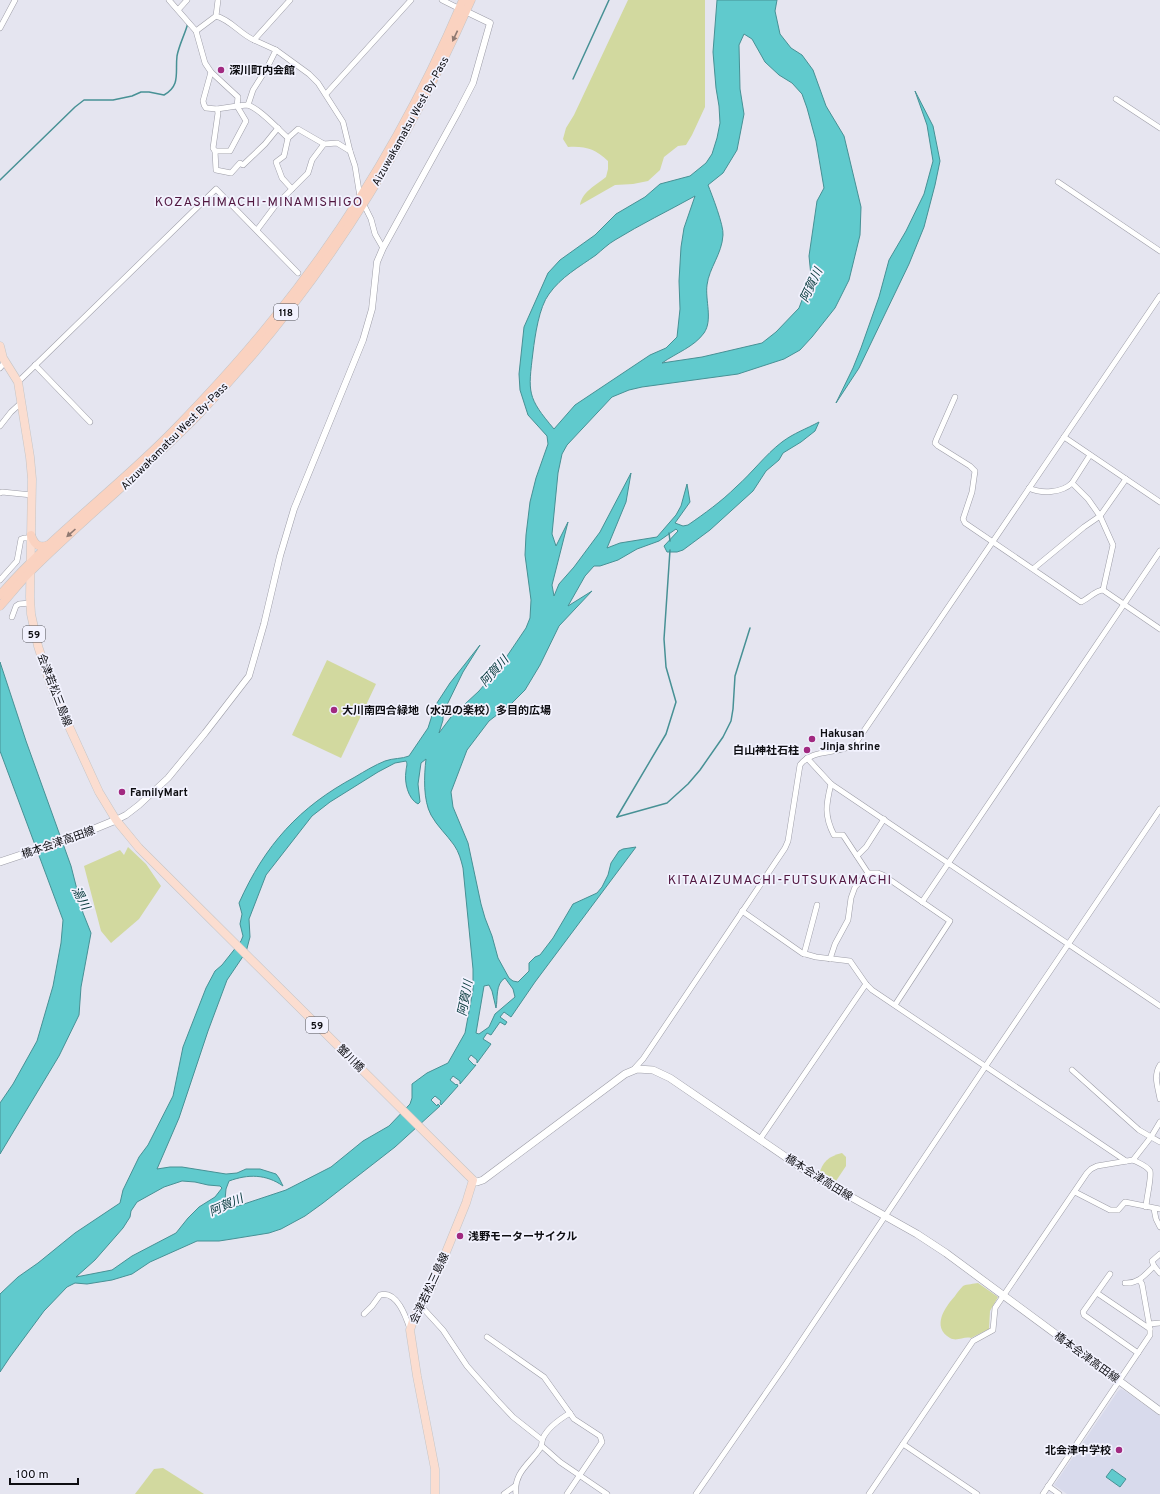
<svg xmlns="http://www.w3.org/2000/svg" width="1160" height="1494" viewBox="0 0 1160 1494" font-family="Overpass,'Noto Sans JP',sans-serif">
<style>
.built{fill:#d8daec}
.green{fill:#d2d99f}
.water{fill:#60cacd;stroke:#479195;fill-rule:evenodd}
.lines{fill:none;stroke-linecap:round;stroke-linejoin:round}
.stream{stroke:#479195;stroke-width:1.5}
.minor-casing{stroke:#9d9da7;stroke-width:6}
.tertiary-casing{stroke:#9d9da7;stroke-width:7}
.secondary-casing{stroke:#9d9da7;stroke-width:8}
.primary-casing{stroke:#c5c5c6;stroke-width:9}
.trunk-casing{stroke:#c5c5c6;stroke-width:9}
.minor{stroke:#fff;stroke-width:5}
.tertiary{stroke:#fff;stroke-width:6}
.secondary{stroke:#fff;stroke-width:7}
.primary{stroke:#fbddd0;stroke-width:8}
.trunk{stroke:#fad2c0;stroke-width:8}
.oneway{fill:#8f7971}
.poi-dot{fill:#a12980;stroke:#f2f2fe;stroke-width:1.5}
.labels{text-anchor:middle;stroke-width:3.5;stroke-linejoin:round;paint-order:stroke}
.shield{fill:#f2f2fe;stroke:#525258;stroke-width:1}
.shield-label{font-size:10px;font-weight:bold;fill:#0d0d11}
.poi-label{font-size:11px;font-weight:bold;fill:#0d0d11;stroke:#f2f2fe;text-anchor:start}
.street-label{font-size:11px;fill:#0d0d11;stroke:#f2f2fe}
.water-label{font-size:12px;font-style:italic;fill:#003537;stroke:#f2f2fe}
.quarter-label{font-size:13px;letter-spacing:1px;fill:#511740;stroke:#f2f2fe}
</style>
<rect width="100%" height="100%" fill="#e5e5f0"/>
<path class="built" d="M1121,1389L1125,1391L1160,1416V1494H1067L1054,1485L1118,1391Z"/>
<g class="green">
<path d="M628,0H705V107L692,135L686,145L678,146L664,157L660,170L648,181L633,184L615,185L580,205C582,192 596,185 606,177L608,169V161C595,149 586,146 568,147L563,139L566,128L574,115Z"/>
<path d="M327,660L376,684L341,758L292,735Z"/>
<path d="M128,847L146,864L161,886L139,919L111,943L101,931L84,866L120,850L124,855Z"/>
<path d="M842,1153L846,1157V1166L834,1184L819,1175C822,1162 829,1156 842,1153Z"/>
<path d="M978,1283L998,1297L990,1311L989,1329L971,1338C964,1336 957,1342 950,1338C931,1327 945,1307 955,1296C957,1293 960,1289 963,1286C967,1284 974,1284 978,1283Z"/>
<path d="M163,1468L204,1494H135L154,1469Z"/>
</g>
<g class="water">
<path d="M717,0H777L775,11L780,34L791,48L802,55L813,70L826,106L844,136L861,207L860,235L849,280L835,308L812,337L800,350L784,359L738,374L642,387L629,390L612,397L567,445L562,454L558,473L552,534L556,546L568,522L552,585L554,596L559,584L574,567L600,532L631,473L626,502L607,548L620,543L657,537L676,515L681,506L687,484L690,502L675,523L683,526L688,525C704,514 722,501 736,487C752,473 765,455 782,442C794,433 806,429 819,422L815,431L801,442L783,453L779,460L766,471L753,491L710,530L683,550L677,552H667L664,546L678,531L676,529L659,541L637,549L618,560L600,566H594L585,576L568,606L592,591L559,626L540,665L525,690L511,704L489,721L467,750L451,792L453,807L468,843L481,904L485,918L492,936L498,958L509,978L513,981L518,982L529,971V963L535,957L540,955L553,938L573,904L597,893L602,887L608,875L611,863L619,851L623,849L636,847L535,982L511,1017L504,1012L500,1017L507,1022L505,1025L500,1022L491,1035L487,1033L483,1039L491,1044L477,1063V1060L471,1055L468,1059L474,1065H476L460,1084V1081L453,1076L450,1080L456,1085L457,1084L458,1086L441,1105L440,1103L441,1101L435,1096L431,1100L437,1106L438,1104L440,1106L395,1147L323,1203L305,1216L281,1229L269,1233L232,1239L219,1241H197L150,1262L132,1274L112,1280L87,1284L75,1283L67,1287L44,1311L10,1357L0,1372V1294L18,1277L38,1263L75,1233L120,1203L123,1190L139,1157L148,1145L173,1096L183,1047L206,988L215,971L222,965L241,941L243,936L240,924L242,914L239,903C265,845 299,807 355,777C365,771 375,765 385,761C393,758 402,759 409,756L428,728L435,706L450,683L480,645L463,672L443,713V720L439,733L451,717L479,691L501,665L526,628L530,618L531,600L525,555L526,535L530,502L536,478L548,444L547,436L528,415L520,390L519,374L524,327L548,273L560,260L595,235L616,214L645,197L660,184L690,176L706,163L712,154L717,138L720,123L719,106L716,88L713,52ZM744,34L752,39L765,62L779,75L792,83L802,94L807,108L816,141L824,188L817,201L809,256L811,276L799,308L776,332L762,343L702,357L662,363C676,353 694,347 704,333C713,320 705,300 707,285C709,268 722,254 723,235C724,226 712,195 708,185L723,173L737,150L744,114L740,89L739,45ZM695,196L684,228L681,247L679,281L680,309L677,337L666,348L650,355L575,405L554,429C527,397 528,393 533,352C535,336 539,307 549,294C561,277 579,267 596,255C602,250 608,244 615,240C641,224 668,211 695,196ZM426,759C424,776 423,800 431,815C437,826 447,835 454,845C459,852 461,860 463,868L473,969V990L465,1033L448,1063L427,1073L412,1084V1098L410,1104L389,1126L363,1141L331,1167L286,1190L220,1212L225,1200L226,1189L229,1181C248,1174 266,1174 283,1186L279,1178L276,1174L260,1169H246L237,1173L226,1174L182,1167H170L157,1169L179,1118L208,1031L227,980L246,952L250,937L249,919L266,875L312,816L330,802L378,772L395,763L406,761C408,765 406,767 406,771C404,782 408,799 418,804L420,802L418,784L421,763ZM505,978L513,989L515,997L495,1014L489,1027L479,1034L476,1033L484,986L489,985L492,991L496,1008C498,999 495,984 505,978ZM182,1181L195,1182L208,1185L220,1186L222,1188L215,1197L199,1207L188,1218L176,1233L132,1256L112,1270L76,1277L95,1260L123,1228L130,1217L131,1211L137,1202L164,1187Z"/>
<path d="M915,91L933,126L940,161L935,185L924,227L909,264L859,368L836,403L853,368L861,348L879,297L889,260L906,231L924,194L933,161L927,125Z"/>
<path d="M0,662L26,741L71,866L83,913L91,933L81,987L79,1015L59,1056L0,1154V1103L13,1084L37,1041L53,986L61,943L63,920L0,751Z"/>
<path d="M1112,1469L1126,1479L1120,1487L1106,1477Z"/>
</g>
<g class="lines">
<g class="stream">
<path d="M573,79L609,0"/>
<path d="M0,180L75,107L84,100H113L132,96L141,92H149L164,95C181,85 175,73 177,56C179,45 185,34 188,23"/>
<path d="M669,533L670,541"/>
<path d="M617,817L666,734L676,702L666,667L664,639L670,550"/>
<path d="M617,817L667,803L688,784L700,770L723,737L731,721L733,709L735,676L750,628"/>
</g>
<g class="minor-casing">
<g id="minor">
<path d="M169,0L196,31L205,63L211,72L238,97L237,106C240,106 244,105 247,105C257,106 280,131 288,138L298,129L324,144L337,143L350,151L355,166L360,197L371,219L375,234L383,248"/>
<path d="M218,0L216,16C231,20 240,34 254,40L290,0"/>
<path d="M442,0L460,9"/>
<path d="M178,10L187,0"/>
<path d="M0,28L15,0"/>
<path d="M196,31L216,16"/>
<path d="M254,40L276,50L309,74L318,83L343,122L350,151"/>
<path d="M211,72L203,101L204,105L206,108L217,109L218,113L213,148L215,151L216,170L231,173L240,163L243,165L265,144L278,128"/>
<path d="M326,94L411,0"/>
<path d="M1116,99L1160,128"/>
<path d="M248,105L253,90L267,68L276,50"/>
<path d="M288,138L284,156L276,162L282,178L292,189"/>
<path d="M215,151H230L246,121L237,106L217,109"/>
<path d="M1058,182L1160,251"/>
<path d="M257,230L275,206L308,173L312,160L324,144"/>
<path d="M35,365L90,422"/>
<path d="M0,368L5,362"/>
<path d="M18,382L216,189L298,273"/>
<path d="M955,397L936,440L935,443L938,446L970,466L975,471L972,492L963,519L965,523L1081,602C1088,599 1096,590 1103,590L1113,545L1100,516L1084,527L1033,569"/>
<path d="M0,426L11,412L22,402"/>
<path d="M1064,437L1160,502"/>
<path d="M1090,455L1072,483L1088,499L1100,516L1126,479"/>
<path d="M1029,488C1041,494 1062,493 1072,483"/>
<path d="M0,493L2,492L32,495"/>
<path d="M0,580L17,561L21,539L24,538H31"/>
<path d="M1103,590L1160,629"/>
<path d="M12,617L16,606L19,604L30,603"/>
<path d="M807,758L831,784L1160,1006"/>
<path d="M831,784C826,804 824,816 834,835H843L868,873"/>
<path d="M857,856L866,847L884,819"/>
<path d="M922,902L1160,551"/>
<path d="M742,911L802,953L816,957L850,961L866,984L872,990L1126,1161"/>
<path d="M804,954L817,905"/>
<path d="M830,959L835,944L848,920L851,898L855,887L868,873H878L883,875L950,921L895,1005"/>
<path d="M1160,1065C1153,1076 1158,1087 1160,1099"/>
<path d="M633,1070L643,1059L785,848L788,841L800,765C812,748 839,755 855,744L1160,296"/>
<path d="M1160,1122L1151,1137L1160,1142"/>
<path d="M760,1139L866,984"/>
<path d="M1133,1160C1139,1163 1147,1166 1150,1171C1152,1176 1146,1200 1146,1207"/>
<path d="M1075,1192L1110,1210H1118L1125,1202L1160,1209"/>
<path d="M1154,1209L1156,1219L1160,1227"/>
<path d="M1154,1266L1160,1273"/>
<path d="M1110,1274L1083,1312L1084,1315L1138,1353"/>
<path d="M1125,1283C1138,1284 1145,1275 1154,1266L1152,1261L1160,1254"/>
<path d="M1097,1293L1150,1329"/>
<path d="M421,1306L443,1330L467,1366L497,1400L513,1417L542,1440"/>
<path d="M364,1314L372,1306L380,1295C397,1290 406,1317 410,1329"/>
<path d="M1149,1324L1160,1323"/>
<path d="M487,1337L544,1377L574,1419L600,1436L602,1442L567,1494"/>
<path d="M903,1444L977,1494"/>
<path d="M542,1446L560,1462L607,1494"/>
<path d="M1048,1486L1059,1494"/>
<path d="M504,1494L515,1486"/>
<path d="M516,1494C513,1472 532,1462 541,1447C542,1444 542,1440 543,1438C548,1427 560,1419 570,1413"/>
<path d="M696,1494L786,1364L985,1067L1160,809"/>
<path d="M869,1494L973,1341L993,1330L995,1308L1087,1173L1091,1169L1097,1166L1133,1160L1151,1137L1139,1130L1072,1070"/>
<path d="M1043,1494L1150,1335V1329L1142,1284L1140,1281"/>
</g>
</g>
<g class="tertiary-casing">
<path id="tertiary" d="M116,820L126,815L139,805L168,778L205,733L249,676L264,624L280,556L294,509L363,340L372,309L377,262L383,248L458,112L473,83L490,23L463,10"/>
</g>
<g class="secondary-casing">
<g id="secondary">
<path d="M0,862L72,838L116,820"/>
<path d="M473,1180L477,1182L483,1180L625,1074L637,1069L653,1070L670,1078L812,1175L917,1234L946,1253L1160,1411"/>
</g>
</g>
<g class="primary-casing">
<path id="primary" d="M0,346L3,358L18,382L30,457L32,479L30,597L31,614L38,646L50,683L61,709L99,792L116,820L139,848L473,1180L466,1203L440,1267L432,1286L414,1318L410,1330L417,1376L435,1469V1494"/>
</g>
<g class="trunk-casing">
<g id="trunk">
<path d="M31,535C34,544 39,549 48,545"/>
<path d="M0,595C53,534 119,487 175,429C209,394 243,357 274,318C352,221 415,114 463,0"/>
<path d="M0,606C10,595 20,582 31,571C84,518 143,471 196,417C313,297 404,153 471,0"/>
</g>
</g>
<use href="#minor" class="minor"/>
<use href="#tertiary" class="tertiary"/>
<use href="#secondary" class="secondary"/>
<use href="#primary" class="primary"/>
<use href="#trunk" class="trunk"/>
</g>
<defs><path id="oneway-solid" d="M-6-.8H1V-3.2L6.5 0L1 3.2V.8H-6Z"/></defs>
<g class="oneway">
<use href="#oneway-solid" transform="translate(455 36) rotate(115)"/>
<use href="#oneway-solid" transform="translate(71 533) rotate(138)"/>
</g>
<g class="poi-dot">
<circle cx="221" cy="70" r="4"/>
<circle cx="334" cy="710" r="4"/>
<circle cx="812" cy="739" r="4"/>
<circle cx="807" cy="750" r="4"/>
<circle cx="122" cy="792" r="4"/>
<circle cx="460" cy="1236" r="4"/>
<circle cx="1119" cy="1450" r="4"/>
</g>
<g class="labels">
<g class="shield">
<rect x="274" y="304" width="24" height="16" rx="3"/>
<rect x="23" y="626" width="22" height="16" rx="3"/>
<rect x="306" y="1017" width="22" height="16" rx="3"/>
</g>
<g class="shield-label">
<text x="286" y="316">118</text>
<text x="34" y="638">59</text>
<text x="317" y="1029">59</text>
</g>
<g class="poi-label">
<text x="229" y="74">深川町内会館</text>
<text x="342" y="714">大川南四合緑地（水辺の楽校）多目的広場</text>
<text x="820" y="737">Hakusan<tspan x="820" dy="13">Jinja shrine</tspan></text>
<text x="799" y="754" text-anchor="end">白山神社石柱</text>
<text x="130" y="796">FamilyMart</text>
<text x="468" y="1240">浅野モーターサイクル</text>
<text x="1111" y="1454" text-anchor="end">北会津中学校</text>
</g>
<g class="street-label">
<text transform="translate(410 121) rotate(-61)" y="4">Aizuwakamatsu West By-Pass</text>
<text transform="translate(174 436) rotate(-45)" y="4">Aizuwakamatsu West By-Pass</text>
<text transform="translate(55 690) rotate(69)" y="4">会津若松三島線</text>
<text transform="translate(58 842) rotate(-19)" y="4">橋本会津高田線</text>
<text transform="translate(351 1058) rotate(45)" y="4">蟹川橋</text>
<text transform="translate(819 1177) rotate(32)" y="4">橋本会津高田線</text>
<text transform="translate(429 1288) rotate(-65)" y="4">会津若松三島線</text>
<text transform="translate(1087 1357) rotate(36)" y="4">橋本会津高田線</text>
</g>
<g class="water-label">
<text transform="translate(811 285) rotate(-65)" y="4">阿賀川</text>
<text transform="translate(494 671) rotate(-48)" y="4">阿賀川</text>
<text transform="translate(81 898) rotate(62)" y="4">湯川</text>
<text transform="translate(465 998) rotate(-79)" y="4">阿賀川</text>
<text transform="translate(226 1205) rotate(-24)" y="4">阿賀川</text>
</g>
<g class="quarter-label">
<text x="259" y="206">KOZASHIMACHI-MINAMISHIGO</text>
<text x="780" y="884">KITAAIZUMACHI-FUTSUKAMACHI</text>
</g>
</g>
<path d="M10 1478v6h68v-6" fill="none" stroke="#0d0d11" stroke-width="2"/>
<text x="16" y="1478" font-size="12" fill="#0d0d11" stroke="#f2f2fe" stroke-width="3" paint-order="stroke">100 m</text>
</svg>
